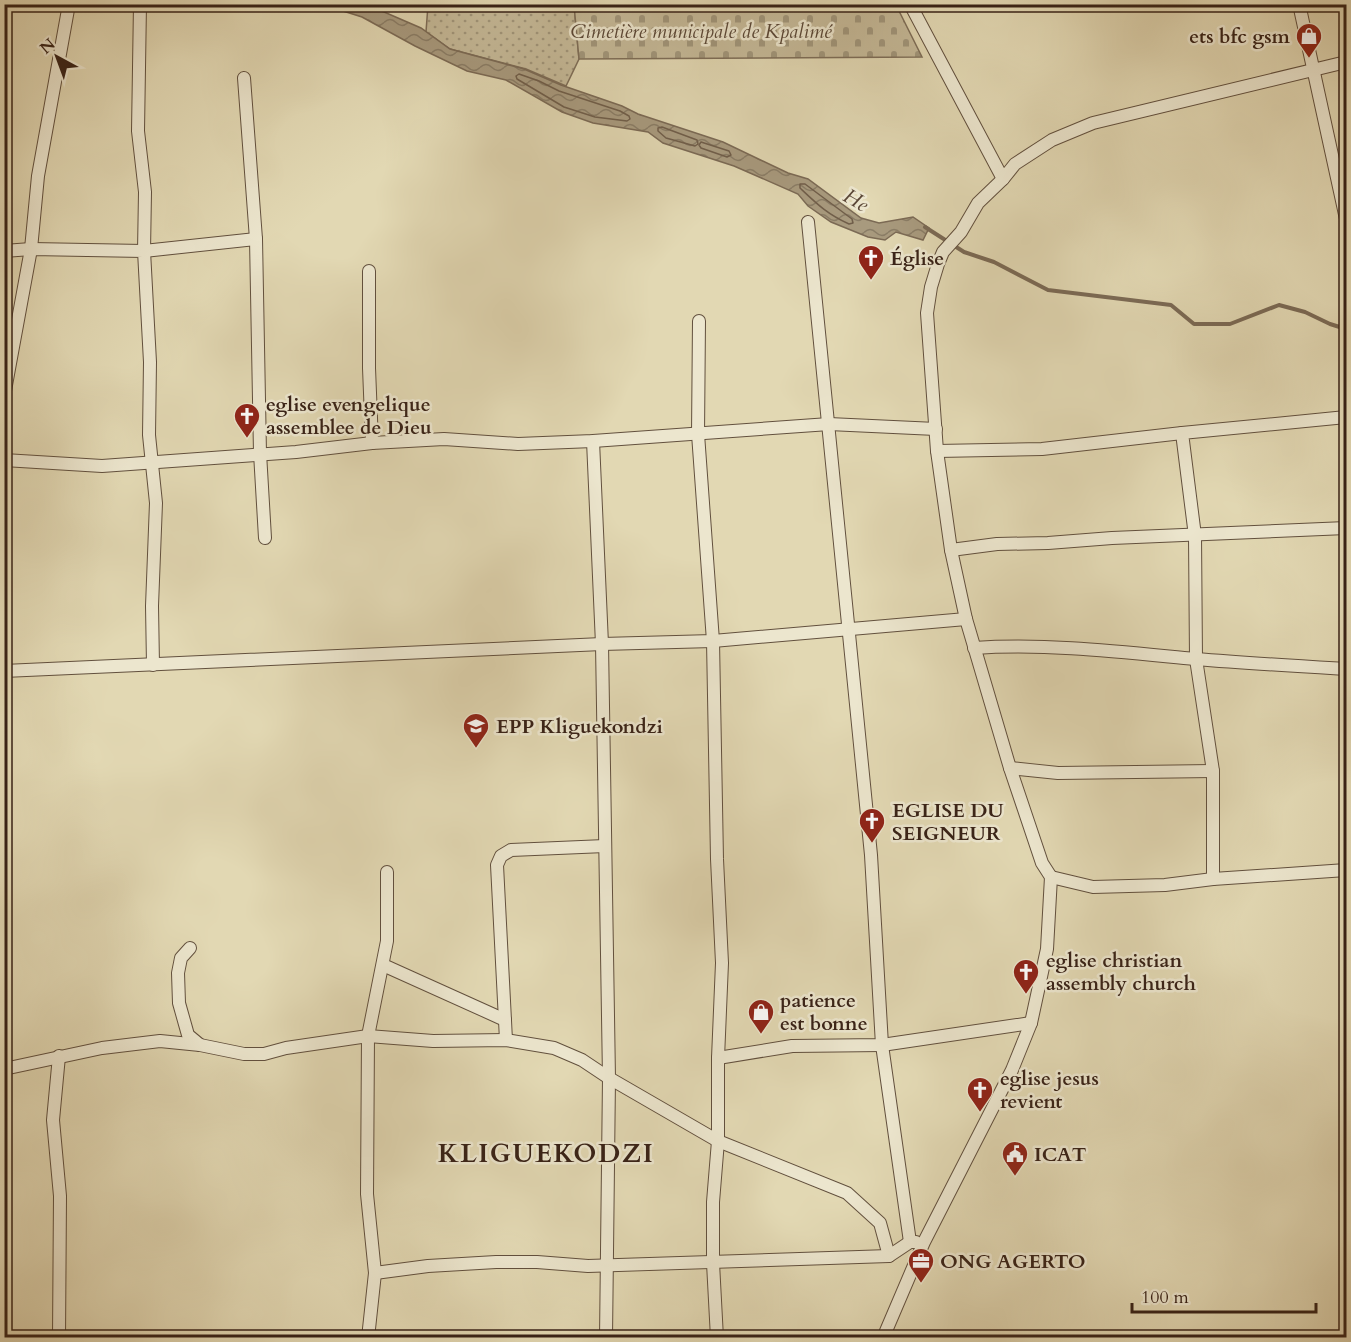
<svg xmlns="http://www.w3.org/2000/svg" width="1351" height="1342" viewBox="0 0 1351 1342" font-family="Cardo,serif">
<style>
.grass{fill:url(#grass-dots);stroke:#7e6e58;stroke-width:1.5}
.cemetery{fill:url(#cemetery-stones);stroke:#7e6e58;stroke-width:1.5}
.water{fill:url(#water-waves);stroke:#7b6a55;stroke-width:1.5}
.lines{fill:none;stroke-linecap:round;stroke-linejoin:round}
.shore{stroke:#705e4a;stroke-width:1.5}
.stream{stroke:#7b6a55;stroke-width:4}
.minor-casing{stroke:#62503e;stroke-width:14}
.minor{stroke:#ece6ce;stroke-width:12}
.labels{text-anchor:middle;stroke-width:5;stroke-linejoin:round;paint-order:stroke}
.park-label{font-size:20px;font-style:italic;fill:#5b4837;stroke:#ece6ce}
.poi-label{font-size:20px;font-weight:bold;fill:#382217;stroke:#ece6ce;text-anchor:start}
.water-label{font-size:21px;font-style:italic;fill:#5a4636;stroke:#ece6ce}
.district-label{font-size:26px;font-weight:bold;letter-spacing:1.5px;fill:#382217;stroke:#ece6ce}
</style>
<defs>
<pattern id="grass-dots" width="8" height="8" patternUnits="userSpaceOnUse" patternTransform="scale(1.5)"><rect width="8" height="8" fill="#c5b998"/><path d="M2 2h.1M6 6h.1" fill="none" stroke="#a1967b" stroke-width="1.8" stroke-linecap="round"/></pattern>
<pattern id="cemetery-stones" width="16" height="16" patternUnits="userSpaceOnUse" patternTransform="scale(1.5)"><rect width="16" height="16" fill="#c5b998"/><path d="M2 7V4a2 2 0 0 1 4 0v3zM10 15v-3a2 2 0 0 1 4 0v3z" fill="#a1967b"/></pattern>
<pattern id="water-waves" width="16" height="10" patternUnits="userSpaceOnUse" patternTransform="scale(1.5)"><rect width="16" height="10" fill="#a89a7e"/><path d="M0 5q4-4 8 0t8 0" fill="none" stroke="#8a7d66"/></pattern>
</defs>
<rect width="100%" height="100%" fill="#e2d8b3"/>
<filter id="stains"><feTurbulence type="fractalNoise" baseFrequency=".00333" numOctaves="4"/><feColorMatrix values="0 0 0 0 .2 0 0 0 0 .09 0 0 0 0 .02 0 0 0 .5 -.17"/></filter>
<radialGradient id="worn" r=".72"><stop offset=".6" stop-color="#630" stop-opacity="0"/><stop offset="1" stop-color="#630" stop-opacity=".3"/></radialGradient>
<path class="grass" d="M428,5H574L579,59L566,86L526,69L450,49L426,32Z"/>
<path class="cemetery" d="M574,5H896L922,57L579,59Z"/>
<path class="water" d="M324,5H368L421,28L450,49L524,69L561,85L622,106L638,114L723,142L788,173L808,179L861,218L879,223L913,217L929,228L923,240L896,232L885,240L868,237L831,222L808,206L798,194L734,166L663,143L648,132L593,123L562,112L506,80L467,71L415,46L362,17Z"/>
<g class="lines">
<g class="shore">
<path d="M519,74L539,81L559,91L620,111L629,116L630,119L627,121L595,117L564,107L517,79L516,76Z"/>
<path d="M662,127L697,140L698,144L695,146L666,138L658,131V128Z"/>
<path d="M701,142L729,151L731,155L727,157L701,148L699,145Z"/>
<path d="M800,184H805L852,219L853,223L849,224C827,214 817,204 800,188Z"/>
</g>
<path class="stream" d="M925,227L964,252L994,262L1048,290L1171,305L1194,324H1230L1279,305L1305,312L1330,324L1346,329"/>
<g class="minor-casing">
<g id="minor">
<path d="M140,4L138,131L145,192L144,251L256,239"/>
<path d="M910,4L1003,179"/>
<path d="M1299,4L1346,219"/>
<path d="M244,78L256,239L260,453L265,538"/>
<path d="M808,222L871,855L882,1045L910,1242"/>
<path d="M4,251L31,249L144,251L150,362L149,435L156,503L152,606L153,665"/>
<path d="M369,271V368L372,443"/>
<path d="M699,321L698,434L713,641L717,859L722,963L718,1058V1141L713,1202V1263L717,1338"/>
<path d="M4,396L31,249L38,176L69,4"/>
<path d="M593,441L602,644L609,1078L606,1338"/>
<path d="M937,451L1042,449L1182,433"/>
<path d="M4,460L102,466L296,452L372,443L444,439L518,444L593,441L829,424L936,429"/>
<path d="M951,550L997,544L1048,543L1112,538L1346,528"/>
<path d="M974,648C1048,643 1122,652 1195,659C1245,663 1296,666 1346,669"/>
<path d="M4,671L602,644L713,641L966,619"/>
<path d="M1010,768L1058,773L1213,771"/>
<path d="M1051,877L1093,887L1165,885L1213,879L1346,870"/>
<path d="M1213,879V771L1196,659L1195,536L1182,433L1346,417"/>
<path d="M190,948L181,958L178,973L179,1003L188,1035L200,1045"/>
<path d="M383,965L505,1020"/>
<path d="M506,1040L497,865L501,856L511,850L605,846"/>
<path d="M718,1058L792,1046L882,1045L1031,1023"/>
<path d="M4,1069L102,1048L160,1041L200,1045L244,1054H264L286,1048L368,1036L433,1041L506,1040L554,1048L582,1060L609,1078L718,1141L847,1193L880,1223L889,1256"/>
<path d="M375,1273L428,1266L496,1262H537L588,1266L889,1256L910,1242H916"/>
<path d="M59,1338L60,1196L53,1120L59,1056"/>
<path d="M368,1338L375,1273L367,1194L368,1036L387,941V872"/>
<path d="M883,1338L924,1242L1012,1070L1031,1023L1047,949L1051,877L1042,863L1010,768L966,619L951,550L937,451L927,313L931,287L938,264L943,252L961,232L978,203L1003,179L1015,164L1052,140L1093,123L1346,62"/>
</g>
</g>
<use href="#minor" class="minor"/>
</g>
<defs>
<g id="shop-pin" transform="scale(1.35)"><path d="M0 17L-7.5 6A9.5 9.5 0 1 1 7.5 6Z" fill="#8f2418" stroke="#ece6ce"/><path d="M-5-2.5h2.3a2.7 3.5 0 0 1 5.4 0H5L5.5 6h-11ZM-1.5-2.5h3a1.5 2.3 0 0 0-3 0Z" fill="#fff"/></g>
<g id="church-pin" transform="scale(1.35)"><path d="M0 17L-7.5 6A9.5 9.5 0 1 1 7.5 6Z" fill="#8f2418" stroke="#ece6ce"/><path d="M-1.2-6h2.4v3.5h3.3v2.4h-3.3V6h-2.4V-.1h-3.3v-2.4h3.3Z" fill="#fff"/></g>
<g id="school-pin" transform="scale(1.35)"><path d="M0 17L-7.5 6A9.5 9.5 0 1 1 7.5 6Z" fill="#8f2418" stroke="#ece6ce"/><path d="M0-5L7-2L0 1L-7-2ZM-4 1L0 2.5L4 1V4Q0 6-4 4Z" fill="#fff"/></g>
<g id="civic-pin" transform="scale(1.35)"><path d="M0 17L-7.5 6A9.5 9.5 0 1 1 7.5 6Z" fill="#8f2418" stroke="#ece6ce"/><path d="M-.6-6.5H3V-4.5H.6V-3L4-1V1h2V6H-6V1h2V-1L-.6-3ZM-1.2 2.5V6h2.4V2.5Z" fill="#fff"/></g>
<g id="office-pin" transform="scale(1.35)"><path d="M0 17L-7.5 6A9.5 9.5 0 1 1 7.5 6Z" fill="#8f2418" stroke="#ece6ce"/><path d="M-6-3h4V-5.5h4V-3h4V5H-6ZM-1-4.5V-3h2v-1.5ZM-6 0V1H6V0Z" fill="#fff"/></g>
</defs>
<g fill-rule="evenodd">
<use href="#shop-pin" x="1309" y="36"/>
<use href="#church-pin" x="871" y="258"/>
<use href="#church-pin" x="247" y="416"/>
<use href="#school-pin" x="476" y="726"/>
<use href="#church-pin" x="872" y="821"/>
<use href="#church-pin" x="1026" y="972"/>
<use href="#shop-pin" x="761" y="1012"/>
<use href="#church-pin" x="980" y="1090"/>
<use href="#civic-pin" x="1015" y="1154"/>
<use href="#office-pin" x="921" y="1261"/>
</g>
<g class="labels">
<g class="park-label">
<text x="701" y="38">Cimetière municipale de Kpalimé</text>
</g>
<g class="poi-label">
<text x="1290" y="43" text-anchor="end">ets bfc gsm</text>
<text x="890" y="265">Église</text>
<text x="266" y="411">eglise evengelique<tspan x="266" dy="23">assemblee de Dieu</tspan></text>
<text x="496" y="733">EPP Kliguekondzi</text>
<text x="892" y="817">EGLISE DU<tspan x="892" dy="23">SEIGNEUR</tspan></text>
<text x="1046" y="967">eglise christian<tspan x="1046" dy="23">assembly church</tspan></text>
<text x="780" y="1007">patience<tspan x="780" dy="23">est bonne</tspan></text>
<text x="1000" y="1085">eglise jesus<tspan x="1000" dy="23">revient</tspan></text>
<text x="1034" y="1161">ICAT</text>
<text x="940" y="1268">ONG AGERTO</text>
</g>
<g class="water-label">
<text transform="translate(856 200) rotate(30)" y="7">He</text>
</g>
<g class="district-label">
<text x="546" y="1162">KLIGUEKODZI</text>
</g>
</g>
<rect width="1351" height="1342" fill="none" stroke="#e2d8b3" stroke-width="24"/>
<rect x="6" y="6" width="1339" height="1330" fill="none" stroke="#382217" stroke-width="3"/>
<rect x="12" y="12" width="1327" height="1318" fill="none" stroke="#382217" stroke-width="1.5"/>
<g transform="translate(57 57) rotate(319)" stroke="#ece6ce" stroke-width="4.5" paint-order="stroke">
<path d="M0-4.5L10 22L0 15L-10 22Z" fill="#382217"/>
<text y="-9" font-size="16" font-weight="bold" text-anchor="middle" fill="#382217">N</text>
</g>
<path d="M1132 1303v9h184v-9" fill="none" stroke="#382217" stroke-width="3"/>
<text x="1141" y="1303" font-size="18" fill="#382217" stroke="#ece6ce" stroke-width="4.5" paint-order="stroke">100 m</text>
<rect width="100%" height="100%" filter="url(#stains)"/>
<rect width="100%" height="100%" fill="url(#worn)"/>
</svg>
